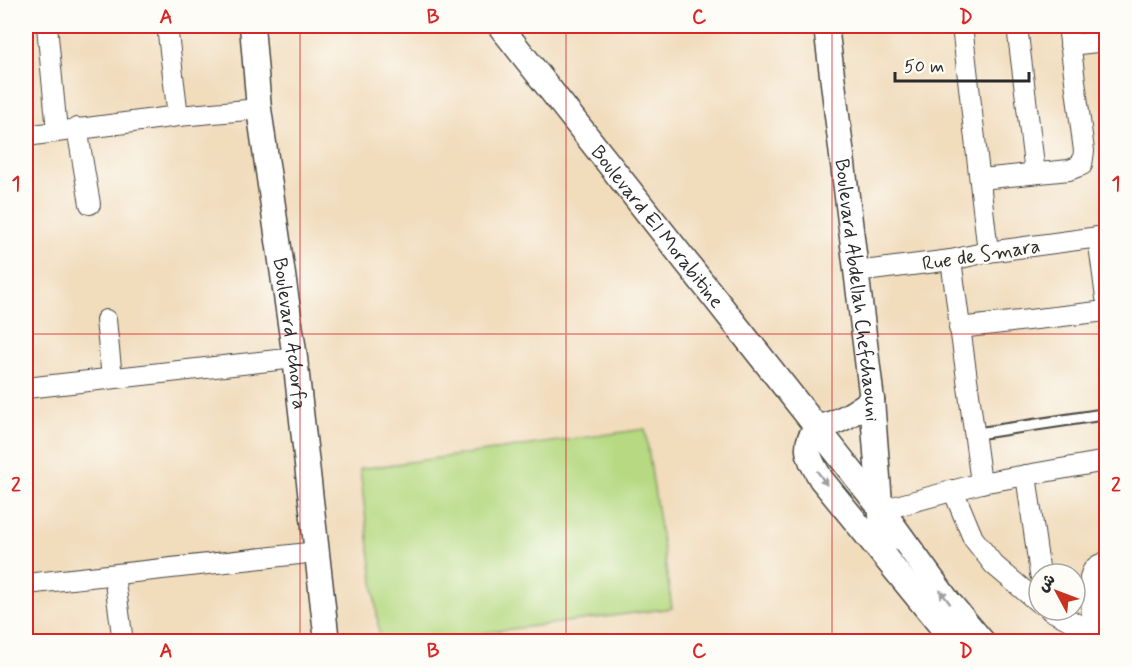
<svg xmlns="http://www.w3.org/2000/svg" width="1132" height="667" viewBox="0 0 1132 667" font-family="Mynerve,'Playpen Sans Arabic',sans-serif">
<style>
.park{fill:#b6d981;stroke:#708256;stroke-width:1.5}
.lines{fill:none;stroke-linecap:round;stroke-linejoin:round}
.service-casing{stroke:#494641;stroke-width:14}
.minor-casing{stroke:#494641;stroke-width:22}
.tertiary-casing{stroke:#494641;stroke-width:27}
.service{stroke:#fff;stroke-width:10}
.minor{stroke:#fff;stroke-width:20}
.tertiary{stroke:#fff;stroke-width:24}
.oneway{fill:#a0a0a0}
.grid{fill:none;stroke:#d62828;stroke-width:1.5;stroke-opacity:0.55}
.labels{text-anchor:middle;stroke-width:4.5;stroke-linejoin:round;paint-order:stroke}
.street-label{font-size:20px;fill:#2b2b2b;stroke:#fdfcf7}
.neatline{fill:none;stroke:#d62828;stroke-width:2}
.grid-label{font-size:20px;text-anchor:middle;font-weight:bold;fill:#d62828}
</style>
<rect width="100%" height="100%" fill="#fdfcf7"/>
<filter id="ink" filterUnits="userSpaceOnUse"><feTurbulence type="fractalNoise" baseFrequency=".0167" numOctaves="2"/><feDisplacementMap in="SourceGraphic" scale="12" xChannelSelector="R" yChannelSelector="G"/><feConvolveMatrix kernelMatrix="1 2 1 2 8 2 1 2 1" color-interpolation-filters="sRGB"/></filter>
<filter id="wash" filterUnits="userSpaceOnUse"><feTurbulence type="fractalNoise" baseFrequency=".008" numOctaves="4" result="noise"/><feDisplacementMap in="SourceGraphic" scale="24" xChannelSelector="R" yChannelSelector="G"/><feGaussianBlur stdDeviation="1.35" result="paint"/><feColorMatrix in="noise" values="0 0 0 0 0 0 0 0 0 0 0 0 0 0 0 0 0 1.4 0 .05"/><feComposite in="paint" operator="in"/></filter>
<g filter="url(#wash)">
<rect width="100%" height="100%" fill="#f1dcbc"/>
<path class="park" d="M645,429L672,608L421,641H380L360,469Z"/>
</g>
<g filter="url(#ink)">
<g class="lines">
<g class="service-casing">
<path id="service" d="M974,434L1106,414"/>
</g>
<g class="minor-casing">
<g id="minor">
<path d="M47,26L57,131"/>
<path d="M167,26L178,116"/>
<path d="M962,26L988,252"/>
<path d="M1017,26L1035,173"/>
<path d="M1070,45L1106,41"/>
<path d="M77,128L90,204"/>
<path d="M26,136L178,116L259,109"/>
<path d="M981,179L1069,170L1082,165L1084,151L1068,26"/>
<path d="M1098,237L1106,298"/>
<path d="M951,260L981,483"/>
<path d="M856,272L951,260L988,252L1106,236"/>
<path d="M106,320L112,378"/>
<path d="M959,328L1106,311"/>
<path d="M26,388L295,358"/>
<path d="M1026,475L1040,574"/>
<path d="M953,490L973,538L994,565L1039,603"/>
<path d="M882,510L981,483L1106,461"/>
<path d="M114,575L123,642"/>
<path d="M26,584L317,552"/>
<path d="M1050,610L1106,639"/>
<path d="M1093,633L1090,578C1092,568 1097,565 1106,562"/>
</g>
</g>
<g class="tertiary-casing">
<g id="tertiary">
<path id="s1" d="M252,26L259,109L295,358L327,642"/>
<path id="s2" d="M500,26L882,510L948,601L983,642"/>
<path id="s3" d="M826,26L872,400L884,555"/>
<path d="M817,427C800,447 810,459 821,479L954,642"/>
<path d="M817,427C838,424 855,412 872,400"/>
</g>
</g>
<use href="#service" class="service"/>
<use href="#minor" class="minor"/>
<use href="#tertiary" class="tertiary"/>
</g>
<defs><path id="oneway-solid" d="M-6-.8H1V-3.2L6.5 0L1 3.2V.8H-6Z" transform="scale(1.5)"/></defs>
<g class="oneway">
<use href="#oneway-solid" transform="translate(822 478) rotate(55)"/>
<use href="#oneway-solid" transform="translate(945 597) rotate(-127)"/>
</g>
</g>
<path class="grid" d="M300,26V642M566,26V642M832,26V642M26,334H1106"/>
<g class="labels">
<g class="street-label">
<text dy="7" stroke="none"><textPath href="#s2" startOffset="255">Boulevard El Morabitine</textPath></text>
<text transform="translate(981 254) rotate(-9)" y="7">Rue de Smara</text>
<text dy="7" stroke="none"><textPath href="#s3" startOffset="266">Boulevard Abdellah Chefchaouni</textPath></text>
<text dy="7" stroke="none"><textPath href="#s1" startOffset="310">Boulevard Achorfa</textPath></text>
</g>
</g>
<rect width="1132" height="667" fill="none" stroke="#fdfcf7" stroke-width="66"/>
<g transform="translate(1057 592) rotate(311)"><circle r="28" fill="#fdfcf7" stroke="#a9a8a5" stroke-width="1.5"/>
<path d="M0-4.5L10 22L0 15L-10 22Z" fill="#c8321e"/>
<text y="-9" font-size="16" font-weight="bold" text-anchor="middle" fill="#2b2b2b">ش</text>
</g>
<path d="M895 72v9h134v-9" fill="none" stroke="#2b2b2b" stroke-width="3"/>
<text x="904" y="72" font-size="18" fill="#2b2b2b" stroke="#fdfcf7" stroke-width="4.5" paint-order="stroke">50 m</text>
<rect x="33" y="33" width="1066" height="601" class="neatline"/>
<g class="grid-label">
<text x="166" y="23">A</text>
<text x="433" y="23">B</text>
<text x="699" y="23">C</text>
<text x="966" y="23">D</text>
<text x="16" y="190">1</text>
<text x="1116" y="190">1</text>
<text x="16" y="491">2</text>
<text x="1116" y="491">2</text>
<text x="166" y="657">A</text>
<text x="433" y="657">B</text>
<text x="699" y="657">C</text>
<text x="966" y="657">D</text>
</g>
</svg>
